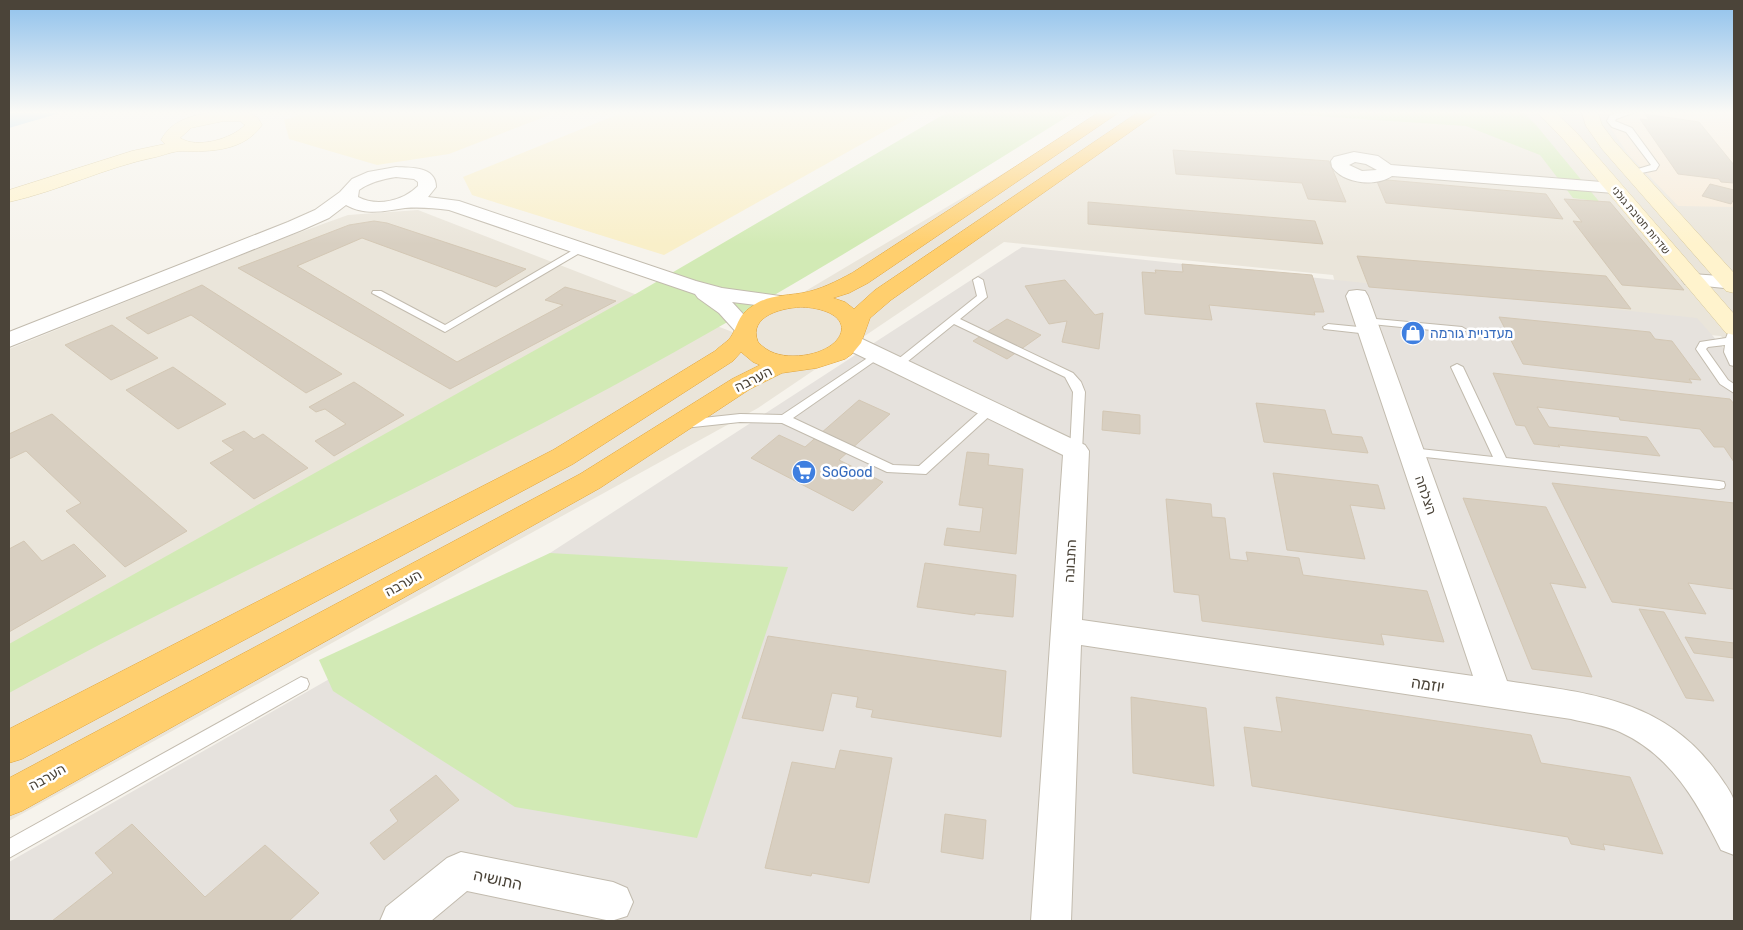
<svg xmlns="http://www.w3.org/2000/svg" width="1743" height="930" viewBox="0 0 1743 930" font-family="Rubik,'Noto Sans Hebrew',sans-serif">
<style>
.residential{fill:#eae5da}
.commercial{fill:#f7ead8}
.industrial{fill:#e6e2dd}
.green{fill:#d2eab5}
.sand{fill:#f9efc9}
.water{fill:#a9d4f2}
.building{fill:#d8cfc1;stroke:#d3c7b4}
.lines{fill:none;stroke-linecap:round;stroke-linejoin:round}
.lane-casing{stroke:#c2bbae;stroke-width:2}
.street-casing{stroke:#c2bbae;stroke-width:2}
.secondary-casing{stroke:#d6c79b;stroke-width:1}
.highway-casing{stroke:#e0a43c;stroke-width:1}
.lane{fill:#fff;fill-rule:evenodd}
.street{fill:#fff;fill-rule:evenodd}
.secondary{fill:#fff3cd;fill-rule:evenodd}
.highway{fill:#ffcf6e;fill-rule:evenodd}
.labels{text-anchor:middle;stroke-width:5;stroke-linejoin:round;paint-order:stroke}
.far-street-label{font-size:11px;fill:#4b4439;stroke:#fff}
.shop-label{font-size:14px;fill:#366cbe;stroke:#fff;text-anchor:start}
.street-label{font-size:14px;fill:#4b4439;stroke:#fff}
.near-street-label{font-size:16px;fill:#4b4439;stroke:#fff}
</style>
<rect width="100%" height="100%" fill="#f6f3ec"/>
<path class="residential" d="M1105,113H1734V352L1721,336L1340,303L1333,275L1004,242L758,408L9,821V349L281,239L348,215L418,210L735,333Z"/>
<path class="commercial" d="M1618,113H1734V207L1678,206L1628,154L1612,130L1610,119Z"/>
<path class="industrial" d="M1022,247L1697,318L1734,360V921H9V862L550,553Z"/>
<g class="green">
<path d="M946,113H1073C932,201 790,289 644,369C436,484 217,579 9,693V644L639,292Z"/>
<path d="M1269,113H1524L1536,125L1602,205L1595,201L1573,198L1540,155L1466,126Z"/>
<path d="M550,553L788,567L697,838L515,807L333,691L319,660Z"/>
</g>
<g class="sand">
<path d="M306,113H554L449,154L377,165L289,139L284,120Z"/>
<path d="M621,113H917L664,255L472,195L463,177Z"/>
</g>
<path class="water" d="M9,113H60L9,128Z"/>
<g class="building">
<path d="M1645,114L1699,122L1734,165V183L1721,182L1719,179L1678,174L1640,119L1649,120Z"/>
<path d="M1173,150L1329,161L1346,202L1308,199L1302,183L1176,174Z"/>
<path d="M1376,179L1546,194L1563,219L1386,203Z"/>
<path d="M1710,184L1734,190V199L1731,204L1702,196Z"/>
<path d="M1564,199L1610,202L1684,290L1622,285L1573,221L1582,222Z"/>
<path d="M1088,202L1315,221L1323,244L1088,224Z"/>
<path d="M374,221L387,223L526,269L496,287L362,238L297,266L457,362L563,305L545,300L565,287L616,301L450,389L238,268L349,225Z"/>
<path d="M1357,256L1606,276L1631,309L1369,287Z"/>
<path d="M1182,264L1312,275L1324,312H1314L1315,315L1209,305L1212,320L1145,314L1142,272L1156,273L1155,270L1183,272Z"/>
<path d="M1065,280L1095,315L1103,313L1099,349L1062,342L1067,321L1049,324L1025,286Z"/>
<path d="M202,285L342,374L306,393L191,315L148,334L126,318Z"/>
<path d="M1499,317L1650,332L1655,339L1672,341L1701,380L1689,379L1692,383L1523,364Z"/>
<path d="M1007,319L1041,335L1007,359L973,341Z"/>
<path d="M112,325L158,358L111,380L65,345Z"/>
<path d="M173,367L226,404L178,429L126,390Z"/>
<path d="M1493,373L1730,399L1734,404V462L1724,447H1714L1700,429L1620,420L1619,417L1537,407L1549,427L1647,437L1660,456L1558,445L1560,447L1534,444L1525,426L1516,425Z"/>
<path d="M354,382L404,415L334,456L315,441L346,424L325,409L316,412L309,407Z"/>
<path d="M859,400L890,414L839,460L883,482L853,511L751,458L779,435L805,447Z"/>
<path d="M1256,403L1325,410L1332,434L1362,437L1368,453L1264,442Z"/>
<path d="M1103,411L1140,415V434L1102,430Z"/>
<path d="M52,414L187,531L125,567L66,511L81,503L26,451L9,459V434Z"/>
<path d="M244,431L254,439L263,434L308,468L254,499L210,463L234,450L222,441Z"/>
<path d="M967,452L989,454L988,465L1023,469L1016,554L944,545L947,528L980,532L983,508L959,505Z"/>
<path d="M1273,473L1378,485L1385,509L1350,505L1365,559L1287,550Z"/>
<path d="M1552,483L1734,503V591L1733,589L1688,583L1706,614L1612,602Z"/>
<path d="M1463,498L1546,507L1586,588L1550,583L1592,677L1532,669Z"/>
<path d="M1166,499L1211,504L1212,517L1225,518L1230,559L1248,561L1246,552L1299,558L1303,575L1427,591L1444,642L1381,634L1384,645L1202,621L1199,595L1174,592Z"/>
<path d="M24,541L42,561L74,544L106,576L9,632V549Z"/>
<path d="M925,563L1016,575L1013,617L975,613V615L917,607Z"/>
<path d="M1639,609L1664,612L1714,701L1686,698Z"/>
<path d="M768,636L1006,671L1001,737L871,717L873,710L856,707L858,697L832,693L823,731L742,718Z"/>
<path d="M1685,637L1734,643V658L1694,653Z"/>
<path d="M1131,697L1206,708L1214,786L1133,773Z"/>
<path d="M1276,697L1531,735L1541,763L1630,777L1663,854L1603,844L1605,850L1571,844L1568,837L1252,786L1244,727L1282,732Z"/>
<path d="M840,750L892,758L869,883L812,873L811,876L765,868L792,762L835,769Z"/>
<path d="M436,775L459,800L384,860L370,843L398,821L390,810Z"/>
<path d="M945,814L986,820L983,859L941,852Z"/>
<path d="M132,824L205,897L265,845L319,893L289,921H52L113,873L95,853Z"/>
</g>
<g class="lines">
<g class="lane-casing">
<g id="lane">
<path d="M1618,113H1633L1616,119L1615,121L1632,128L1659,165L1656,170L1632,175L1628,172L1651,165L1626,132L1612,127L1607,121L1610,115Z"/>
<path d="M580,246L585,249L583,251L445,332L372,293L373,291H381L445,325Z"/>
<path d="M978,277L983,280L987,297L960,319L1073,373L1081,382L1085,392L1082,451L1080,454H1072L1070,451L1073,392L1065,377L954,324L902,366L898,367L892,364L977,296L973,280Z"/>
<path d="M1365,318L1462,327L1467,330L1462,333L1361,323L1360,321Z"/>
<path d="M1328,324L1369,328L1374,331L1369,334L1324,329L1323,327Z"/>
<path d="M1734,329V366L1730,365L1724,352L1725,345L1708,347L1706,349L1728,380L1734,384V393L1720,384L1696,349L1700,342L1726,338L1729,330Z"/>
<path d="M878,351L882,352L883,354L882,356L793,418L893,465L919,466L986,406H994L996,409L994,412L926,474L887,472L782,423L740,422L684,428L678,424L684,420L740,414L782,415Z"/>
<path d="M1457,364L1463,367L1506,458L1719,481L1724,482L1725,485L1724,488L1719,489L1407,455L1405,452L1411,448L1493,457L1451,367Z"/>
<path d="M301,677L307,679L309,684L307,689L9,858V839Z"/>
</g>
</g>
<g class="street-casing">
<g id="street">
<path d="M1354,152L1378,156L1391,165L1614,183L1620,184L1623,188L1620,192L1614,193L1392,176C1376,187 1344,184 1332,167L1331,161L1334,157ZM1355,162L1366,164L1377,170L1362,171L1349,165Z"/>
<path d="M396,167C411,168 436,166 436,187L428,197L459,201L696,281L722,288L780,296L788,297L791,302L788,307L780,308L732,302L756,328L753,333L745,335L737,333L719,313L698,298L695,294L449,210C434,208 420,207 405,208C384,211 366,216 346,205L329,218L302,230L9,347V332L288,222L315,210L340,192L352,179L368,172ZM396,177L414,179L418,182V186C403,201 377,207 358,197L359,190C370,182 383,179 396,177Z"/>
<path d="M1692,274L1734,277V289L1685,284L1682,280L1685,276Z"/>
<path d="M1357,290L1365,291L1368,296L1507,681C1586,693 1659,698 1712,766C1718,774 1732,792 1734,801C1737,818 1734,838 1734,855L1721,850C1697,802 1671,755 1620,732C1604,725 1587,723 1571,719L1081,645L1071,921H1031L1063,455L842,347L839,342L842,337L850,335L858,337L1085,445L1089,451L1082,620L1473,676L1346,296L1349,291Z"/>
<path d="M461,852L613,882L627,888L633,902L627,916L611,921L467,891L431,921H380L386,907L447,858Z"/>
</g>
</g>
<g class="secondary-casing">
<g id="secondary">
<path d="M207,113H250L258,118L262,125C244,151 211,152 182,151C174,151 164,155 156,157C106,167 59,191 9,202V190L132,151L165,144L161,140C171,122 187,117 207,113ZM224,121H240L245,125C232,139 197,149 180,138L191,128Z"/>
<path d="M1538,113H1556L1576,132L1734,314V335L1726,333L1564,140Z"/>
<path d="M1582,113H1598L1602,125L1614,141L1734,273V293L1726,291L1602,149L1586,126Z"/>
</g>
</g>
<g class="highway-casing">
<path id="highway" d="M1098,113H1118L868,283L849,293L833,298L845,302L854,309L875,290L1137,113H1157L891,300L870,318L861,343L852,354L845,359L817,368L782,373L750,389L600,488L22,811L9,816V778L580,474L732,379L760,365L753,362L741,352L733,361L573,464L22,759L9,763V729L553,450L715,351C720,346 729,341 732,335C739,323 738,316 751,307C767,295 784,296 802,293C820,290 837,281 852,273ZM804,307C866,312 844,356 793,356C780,356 768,353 758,342C747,315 785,307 804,307Z"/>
</g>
<use href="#lane" class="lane"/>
<use href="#street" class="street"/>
<use href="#secondary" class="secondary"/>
<use href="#highway" class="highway"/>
</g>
<linearGradient id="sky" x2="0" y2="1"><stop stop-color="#8fc1ec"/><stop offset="0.46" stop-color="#fbfaf6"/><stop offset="1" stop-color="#fbfaf6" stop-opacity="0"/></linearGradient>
<rect width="1743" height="244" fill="url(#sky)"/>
<defs>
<g id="shop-disc" transform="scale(1.25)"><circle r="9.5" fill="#3f7fe0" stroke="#fff"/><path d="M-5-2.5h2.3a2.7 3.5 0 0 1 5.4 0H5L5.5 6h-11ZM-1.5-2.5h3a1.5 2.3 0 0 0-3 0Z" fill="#fff"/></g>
<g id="supermarket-disc" transform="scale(1.25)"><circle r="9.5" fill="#3f7fe0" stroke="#fff"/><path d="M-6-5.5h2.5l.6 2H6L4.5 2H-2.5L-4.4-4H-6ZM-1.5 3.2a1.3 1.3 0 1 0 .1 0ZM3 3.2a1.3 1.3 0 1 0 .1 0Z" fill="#fff"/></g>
</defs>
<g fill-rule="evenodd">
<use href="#shop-disc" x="1413" y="333"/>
<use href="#supermarket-disc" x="804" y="472"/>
</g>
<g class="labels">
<g class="far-street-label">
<text transform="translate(1641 220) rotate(50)" y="4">שדרות חטיבת גולני</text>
</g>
<g class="shop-label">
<text x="1430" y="338">מעדניית גורמה</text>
<text x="822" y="477">SoGood</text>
</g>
<g class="street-label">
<text transform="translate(753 379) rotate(-27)" y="5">הערבה</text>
<text transform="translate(1426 495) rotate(71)" y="5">הצלחה</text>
<text transform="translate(1070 561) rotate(-87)" y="5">התבונה</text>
<text transform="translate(403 583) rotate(-29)" y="5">הערבה</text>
<text transform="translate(47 777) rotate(-29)" y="5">הערבה</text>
</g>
<g class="near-street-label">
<text transform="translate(1428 684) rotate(8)" y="6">יוזמה</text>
<text transform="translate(498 879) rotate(12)" y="6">התושיה</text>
</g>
</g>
<rect width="1743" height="930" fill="none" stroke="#4b4439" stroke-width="20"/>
</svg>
